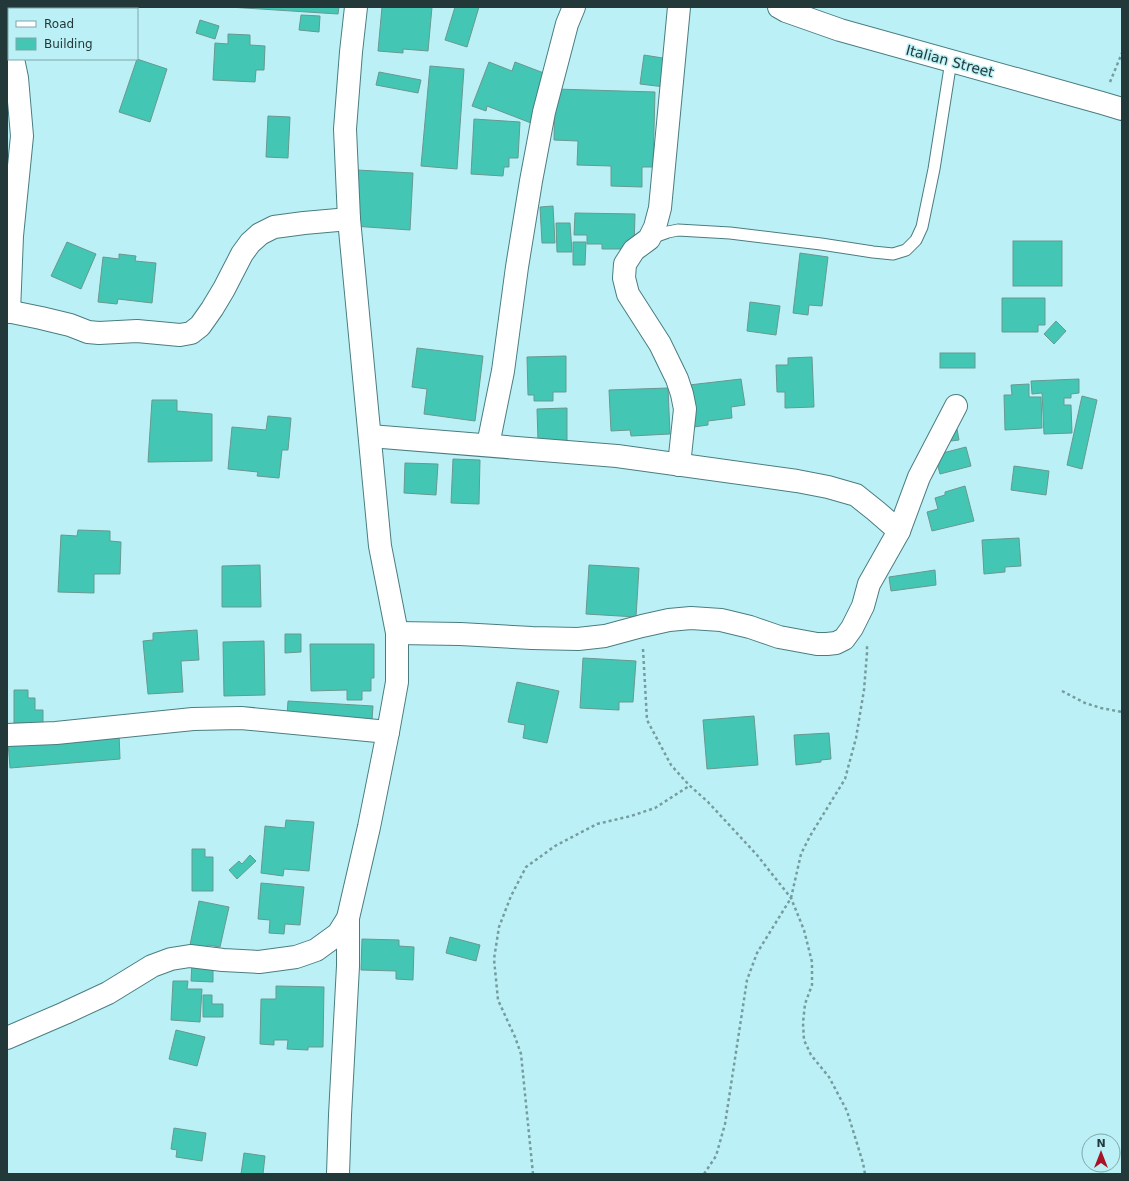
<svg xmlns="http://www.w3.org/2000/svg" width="1129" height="1181" viewBox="0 0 1129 1181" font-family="'DejaVu Sans',sans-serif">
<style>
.building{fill:#44c6b5;stroke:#679990}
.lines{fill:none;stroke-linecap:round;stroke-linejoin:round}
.service-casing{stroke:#4a7d81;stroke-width:13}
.minor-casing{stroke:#4a7d81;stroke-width:24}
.path{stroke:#759c9f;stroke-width:2.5;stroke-dasharray:3 3;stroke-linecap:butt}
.service{stroke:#fff;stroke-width:11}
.minor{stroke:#fff;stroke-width:22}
.labels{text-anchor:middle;stroke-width:3;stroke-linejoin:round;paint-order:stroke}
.street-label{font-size:14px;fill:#223839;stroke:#bbf1f6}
</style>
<rect width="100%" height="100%" fill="#bbf1f6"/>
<g class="building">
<path d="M229,7H339L338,14Z"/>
<path d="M382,7H432L428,51L403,49V53L378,51Z"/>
<path d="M455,7H479L467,47L445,40Z"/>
<path d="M301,15L320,16L319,32L299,30Z"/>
<path d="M200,20L219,26L215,39L196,33Z"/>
<path d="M228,34L250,35V45L265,46L264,70H256L255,82L213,80L215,43L228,44Z"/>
<path d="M644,55L669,59L665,87L640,84Z"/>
<path d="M137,59L167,69L150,122L119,112Z"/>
<path d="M489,62L512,71L515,62L549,75L531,123L487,106L486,111L472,106Z"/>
<path d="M430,66L464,69L457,169L421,166Z"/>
<path d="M379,72L421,80L418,93L376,85Z"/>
<path d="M555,89L655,92L653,167H642V187L611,186V166L577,165L578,141L554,140Z"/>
<path d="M268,116L290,117L288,158L266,157Z"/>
<path d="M474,119L520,122L518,158H509V167H504L503,176L471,174Z"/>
<path d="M357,170L413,173L410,230L353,226Z"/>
<path d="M553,206L555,243H542L540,207Z"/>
<path d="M575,213L635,214L634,249H602V244H587V235H574Z"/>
<path d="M556,223H570L572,252H557Z"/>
<rect x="1013" y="241" width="49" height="45"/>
<path d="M67,242L96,254L81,289L51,276Z"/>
<path d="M573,242H586L585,265H573Z"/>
<path d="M800,253L828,257L822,306L809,305L808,315L793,313Z"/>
<path d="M119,254L136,256L135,261L156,263L152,303L118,299L117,304L98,302L103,257L119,259Z"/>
<path d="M1002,298H1045V325H1038V332H1002Z"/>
<path d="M750,302L780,306L776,335L747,331Z"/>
<path d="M1056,321L1066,331L1054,344L1044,334Z"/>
<path d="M417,348L483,356L475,421L424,414L427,389L412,387Z"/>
<rect x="940" y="353" width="35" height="15"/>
<path d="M566,356V392H553V401H534V395H528L527,357Z"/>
<path d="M812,357L814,407L785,408V392H777L776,365H788V358Z"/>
<path d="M741,379L745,405L731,407L732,418L708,421V425L694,427L689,385Z"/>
<path d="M1079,379V393L1071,394V398H1064V405H1071L1072,433L1044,434L1042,393L1032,394L1031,381Z"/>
<path d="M1029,384V397H1041L1042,428L1005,430L1004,395H1012L1011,385Z"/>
<path d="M668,388L670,434L631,436L630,430L611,431L609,390Z"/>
<path d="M1082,396L1097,400L1082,469L1067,465Z"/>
<path d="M152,400H177V411L212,414V461L148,462Z"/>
<path d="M567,408V441H538L537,409Z"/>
<path d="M268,416L291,418L288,450H282L279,478L257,476L258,472L228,469L232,427L266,430Z"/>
<path d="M957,429L959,440L951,441L950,430Z"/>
<path d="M966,447L971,466L940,474L935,455Z"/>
<path d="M453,459L480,460L479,504L451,503Z"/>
<path d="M405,463L438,464L436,495L404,493Z"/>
<path d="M1014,466L1049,471L1046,495L1011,490Z"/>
<path d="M965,486L974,521L932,531L927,512L938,509L935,498L945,495V492Z"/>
<path d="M78,530L110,531V541L121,542L120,574H94V593L58,592L61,535L77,536Z"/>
<path d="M1019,538L1021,566L1005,567V572L984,574L982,540Z"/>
<path d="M260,565L261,607H222V566Z"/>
<path d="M589,565L639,568L636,617L586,614Z"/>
<path d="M935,570L936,585L891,591L889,577Z"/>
<path d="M197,630L199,660L181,661L183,692L148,694L143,641L153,640V633Z"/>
<path d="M285,634H301V652L285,653Z"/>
<path d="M264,641L265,695L224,696L223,642Z"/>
<path d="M310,644H374V678H371V691H362V700H347V690L311,691Z"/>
<path d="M583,658L636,661L633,702H619V710L580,708Z"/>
<path d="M517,682L559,691L547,743L523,738L525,725L508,722Z"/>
<path d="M14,690H28V698H35V710H43V723H14Z"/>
<path d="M288,701L373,706L372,720L287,716Z"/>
<path d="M754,716L758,765L707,769L703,720Z"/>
<path d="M119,733L120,759L10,768L8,742Z"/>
<path d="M829,733L831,759L821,760V762L796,765L794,735Z"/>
<path d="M286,820L314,822L309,871L284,869L283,876L261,873L265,826L285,828Z"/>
<path d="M192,849H205V857H213V891H192Z"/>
<path d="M250,855L256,861L237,879L229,870L239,861L242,864Z"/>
<path d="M261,883L304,887L300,925L285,924L284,934L269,933L270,920L258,919Z"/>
<path d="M199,901L229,907L220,947L208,945L207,949L190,945Z"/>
<path d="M450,937L480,945L476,961L446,953Z"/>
<path d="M362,939L399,940V946L414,947L413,980L396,979V971L361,970Z"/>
<path d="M192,962L213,963V982L191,981Z"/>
<path d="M173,981H188L187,989H202L200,1022L171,1020Z"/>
<path d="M276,986L324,987L323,1047H308V1050L287,1049L288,1040H274V1045L260,1044L261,999H276Z"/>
<path d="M203,995H212V1004H223V1017H203Z"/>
<path d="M176,1030L205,1037L197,1066L169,1059Z"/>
<path d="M174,1128L206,1133L202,1161L176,1157L177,1150L171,1149Z"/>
<path d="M244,1153L265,1156L263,1174H241Z"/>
</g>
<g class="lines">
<g class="service-casing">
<path id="service" d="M651,238L668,232L678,230L730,233L821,244L873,252L893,254L906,250L916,240L922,227L934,169L951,61"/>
</g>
<g class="minor-casing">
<g id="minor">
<path d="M779,7L786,11L840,30L1102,103L1122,109"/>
<path d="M7,20L9,34"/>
<path d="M7,311L41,318L70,325L88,332L99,333L137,331L180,335L191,333L200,326L212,309L224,289L242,254L250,243L260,234L274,227L304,223L349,219"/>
<path d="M9,312L12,236L22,136L17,78L13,59"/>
<path d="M370,436L617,456L797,481L828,487L856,495L876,511L899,531"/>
<path d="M488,445L503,371L517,267L531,181L544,112L567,24L574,7"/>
<path d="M679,465L685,409L682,394L677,379L660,344L628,294L624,278L625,264L634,250L649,239L655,227L660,208L679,7"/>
<path d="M397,633L460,634L532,638L578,639L605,636L642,626L669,620L691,618L721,620L750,627L779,637L817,644H827L836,643L844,639L852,628L863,606L869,584L899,531L919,477L956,406"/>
<path d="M7,735L56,733L193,719L241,718L388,732"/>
<path d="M7,1038L65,1013L108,993L152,966L171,959L190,956L223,960L259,962L296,957L316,950L338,934L348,918L369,827L388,732L397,682V633L380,546L349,219L345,129L351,52L356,7"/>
<path d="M338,1174L340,1115L348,966V918"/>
</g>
</g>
<g class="path">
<path d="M1110,82L1122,53"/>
<path d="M643,649L647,720L671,765L689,785L708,802L757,855L791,898L804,930L812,962V985L805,1004L803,1023L804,1040L811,1055L829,1077L847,1111L863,1163L865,1174"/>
<path d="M1062,691L1085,703L1101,708L1122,712"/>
<path d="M533,1174L521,1054L515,1037L498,1000L494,959L499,927L511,896L526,867L555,846L597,824L631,816L655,808L689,786"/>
<path d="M704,1174L716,1156L725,1124L747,980L757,953L791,898L801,854L810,836L845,779L856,738L864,690L867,653V646"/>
</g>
<use href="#service" class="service"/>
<use href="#minor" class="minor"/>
</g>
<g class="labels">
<g class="street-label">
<text transform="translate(950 61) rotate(15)" y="5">Italian Street</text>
</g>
</g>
<rect width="1129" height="1181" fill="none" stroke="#223839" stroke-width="16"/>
<rect x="8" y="8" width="130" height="52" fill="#bbf1f6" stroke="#7ea7aa"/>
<rect x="16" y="21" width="20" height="6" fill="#ffffff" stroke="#7ea7aa"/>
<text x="44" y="28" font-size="12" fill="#223839">Road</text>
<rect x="16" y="38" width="20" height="12" fill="#44c6b5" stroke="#7ea7aa"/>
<text x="44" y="48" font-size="12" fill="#223839">Building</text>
<g transform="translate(1101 1153)"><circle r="19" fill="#bbf1f6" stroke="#7ea7aa"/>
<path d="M0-3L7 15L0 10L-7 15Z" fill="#a91326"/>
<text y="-6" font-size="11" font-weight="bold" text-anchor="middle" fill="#223839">N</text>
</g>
</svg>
